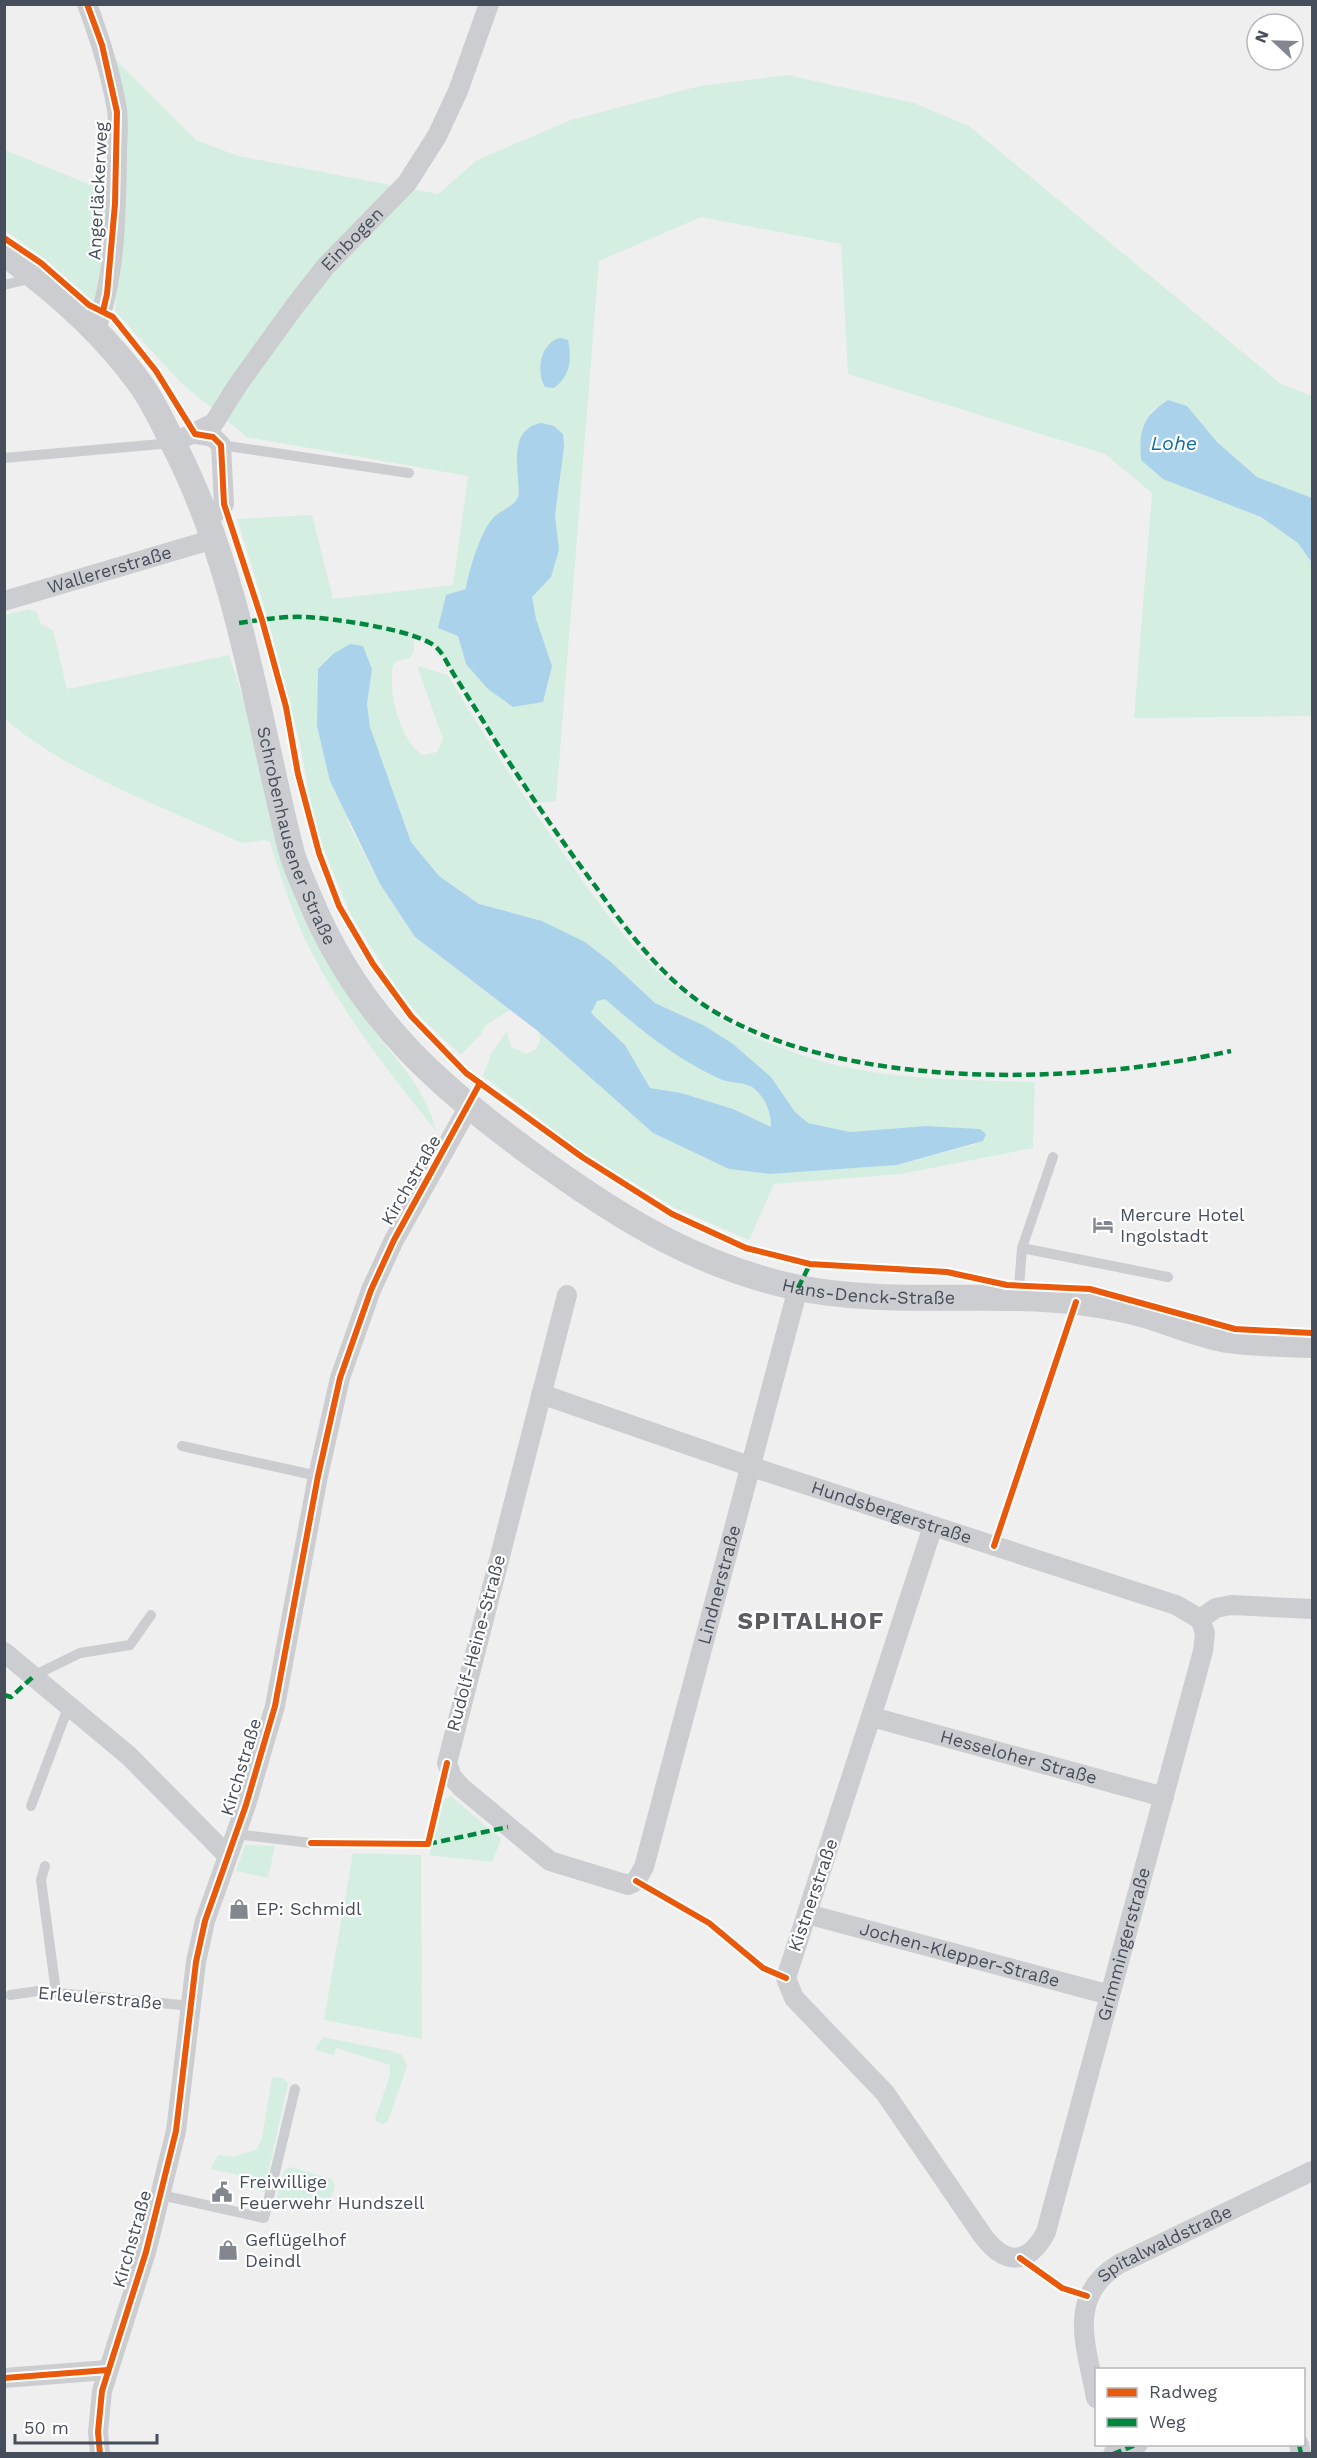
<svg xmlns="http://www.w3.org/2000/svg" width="1317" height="2458" viewBox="0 0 1317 2458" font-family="'Work Sans',sans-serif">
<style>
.green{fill:#d4eee2}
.water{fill:#aad2ea;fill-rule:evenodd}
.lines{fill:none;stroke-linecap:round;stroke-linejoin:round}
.service{stroke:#cbcdd0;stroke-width:10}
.minor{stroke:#cbcdd0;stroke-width:20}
.tertiary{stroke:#cbcdd0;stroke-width:26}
.quiet{stroke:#00873e;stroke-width:4.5;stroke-dasharray:9 4.5;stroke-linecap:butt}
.cycleway-casing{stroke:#fff;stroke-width:10}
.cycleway{stroke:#e8590c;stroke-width:6}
.labels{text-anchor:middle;stroke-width:4.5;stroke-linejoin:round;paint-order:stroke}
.street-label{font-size:18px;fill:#474e5b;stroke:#fff}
.poi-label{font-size:18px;fill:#474e5b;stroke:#fff;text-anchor:start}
.water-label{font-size:20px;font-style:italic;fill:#116da3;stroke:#fff}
.district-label{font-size:24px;font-weight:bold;letter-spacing:1.5px;fill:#5b5d63;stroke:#fff}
</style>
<rect width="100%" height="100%" fill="#f0efef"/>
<g class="green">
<path d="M116,60L196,140L238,156L438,194L477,160L571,120L700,86L787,75L914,103L969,126L1281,384L1312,396V498L1257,477L1217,442L1187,406L1168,400L1150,412L1217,499L1261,517L1298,543L1312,563V716L1134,718L1152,493L1105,454L848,374L841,244L701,217L599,261L556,801L537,803L436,647L413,635L414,651L410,658L397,661L393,665C388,693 399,737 422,755L437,752L443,739L417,666L448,675C482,733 518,788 556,843C593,896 633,955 685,995C732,1031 792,1056 850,1068C910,1080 973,1080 1035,1082L1033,1148L901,1174L774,1184L749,1240L675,1208L584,1153L483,1076L491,1054L507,1031L511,1047L527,1054L536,1049L540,1041L539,1032L653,1133L729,1169L770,1174L897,1165L976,1144L980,1129L926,1126L850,1132L808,1123L795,1112L771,1077L703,1025L655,1003L611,962L585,942L542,921L479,904L439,876L411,842L370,727L367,704L372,669L348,822L380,884L415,937L510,1010L486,1025L481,1034L461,1055L421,1018L396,987L351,915L333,872L314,824L300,743L268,619L237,519L312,515L333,599L453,585L468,476L247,437L181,383L115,311L127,113Z"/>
<path d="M5,150L108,192L101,293L94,302L46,260L5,230Z"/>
<path d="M29,609L37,613L41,624L53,630L67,689L229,655C240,688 251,722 259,756C270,801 275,850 294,893C312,935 335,975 361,1013C388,1053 425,1083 436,1131C387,1070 338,1008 304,937C290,907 280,874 270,842L264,840L242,843C164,807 70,775 5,719V615Z"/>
<path d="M605,999C639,1030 676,1056 718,1077C728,1083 743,1081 753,1088C766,1098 771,1112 771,1128C732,1108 694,1095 650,1089L625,1045L591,1013L597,1000Z"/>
<path d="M451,1796L501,1839L492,1862L429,1855L444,1799Z"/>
<path d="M245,1845L275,1846L268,1878L236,1871Z"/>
<path d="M353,1853L421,1855L422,2039L324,2020Z"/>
<path d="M323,2037L392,2051L402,2055L407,2066L388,2121L384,2124L377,2122L375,2119L390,2075V2065L336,2048L334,2055L315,2050Z"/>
<path d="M278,2077L285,2079L288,2084L264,2192L241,2185L243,2176L210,2169L218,2155L234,2157L257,2149L262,2139L272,2078Z"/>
<path d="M291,2167L331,2179L335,2186L328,2208L320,2211L277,2201L278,2187L285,2170Z"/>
</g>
<g class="water">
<path d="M561,338L568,340C572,360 570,376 554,388L545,387C535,371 541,341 561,338Z"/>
<path d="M1168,400L1187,406L1217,442L1257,477L1312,498V563L1298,543L1261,517L1163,479L1141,460C1139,430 1142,417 1168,400Z"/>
<path d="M541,423L554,426L563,434L564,447L555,515L559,550L551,577L532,597L536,619L552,666L543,702L513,707L488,689L466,664L458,636L438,628L446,595L466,589C469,570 480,532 494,517C501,510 514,507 518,497C520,492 518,484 518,479C516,455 514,428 541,423Z"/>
<path d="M350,644L363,646L372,669L367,704L370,727L411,842L439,876L479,904L542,921L585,942L611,962L655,1003L703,1025L733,1044L771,1077L795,1112L808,1123L850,1132L926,1126L980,1129L986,1134L983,1141L897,1165L770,1174L729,1169L653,1133L539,1032L415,937L380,884L330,781L317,726L318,669L333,654ZM605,999C639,1029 678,1060 720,1079C730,1083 743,1082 752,1087C765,1096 771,1112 771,1127L733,1109L681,1093L650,1088L625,1045L591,1013L597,1001Z"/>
</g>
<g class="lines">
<g class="service">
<path d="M4,285L33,278"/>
<path d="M221,445L409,473"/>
<path d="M4,458L172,443"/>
<path d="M1022,1248L1168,1277"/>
<path d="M1018,1300L1022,1248L1053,1157"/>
<path d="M182,1446L318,1476"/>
<path d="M35,1675L80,1653L130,1645L151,1615"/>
<path d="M31,1806L69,1705"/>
<path d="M235,1834L311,1843"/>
<path d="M45,1866L41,1880L56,1992"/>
<path d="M10,1995L38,1991L191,2006"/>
<path d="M161,2195L264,2218L295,2089"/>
</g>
<g class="minor">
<path d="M87,4C100,39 111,73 117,110C119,124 117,141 117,155C116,213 116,277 95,331"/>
<path d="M195,434L213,437L221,445L224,504L208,520"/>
<path id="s1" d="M173,443L214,423L237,386L294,307L326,266L407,183L437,136L458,91L489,4"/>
<path id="s2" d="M4,601L214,539"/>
<path id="s3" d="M567,1295L447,1763L452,1777L462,1788L550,1861L628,1885L636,1881L644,1867L798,1288"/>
<path id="s4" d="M541,1394L752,1467L1176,1605L1200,1619"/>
<path id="s5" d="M933,1526L786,1978L794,1998L885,2093L983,2236C1005,2265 1028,2266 1046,2232L1203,1651L1205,1633L1200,1619"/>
<path d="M1200,1619L1216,1608L1231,1605L1312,1609"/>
<path d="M4,1652L129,1756L227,1855"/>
<path id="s6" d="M872,1717L1164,1797"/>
<path id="s7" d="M807,1914L1110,1995"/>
<path d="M4,2378L108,2370"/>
<path id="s8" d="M1096,2398C1087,2347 1065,2297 1119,2264L1312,2171"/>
<path d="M1299,2444L1301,2454"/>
<path d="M100,2454L98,2432L102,2391L146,2252L176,2131L196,1962L205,1921L246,1805L275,1706L318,1476L340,1378L371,1290L394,1240L468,1108"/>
<path d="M1113,2454L1138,2444"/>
</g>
<path class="tertiary" id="s9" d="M4,253C55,290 105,334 141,385C156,406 166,430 178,453C239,576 257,714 290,846C294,864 303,882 310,899C360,1020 444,1092 548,1166C625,1221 699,1266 794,1287C888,1307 984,1291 1079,1302C1101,1305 1124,1309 1145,1315C1172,1323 1199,1335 1227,1340C1255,1344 1284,1344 1312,1345"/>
<g class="quiet">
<path d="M239,623C260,620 283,616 305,617C331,618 420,630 437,648C444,655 448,665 453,673C466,694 479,714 491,734C524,786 559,838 596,887C627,931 664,980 710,1009C846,1092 1080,1085 1231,1051"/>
<path d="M798,1288L810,1264"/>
<path d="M4,1695L11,1697L35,1675"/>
<path d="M428,1844L508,1827"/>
<path d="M1299,2444L1301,2454"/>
<path d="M1113,2454L1138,2444"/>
</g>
<g class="cycleway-casing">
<g id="cycleway">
<path d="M87,4L102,45L117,112L115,204L107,294L103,311"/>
<path d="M4,238L41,263L89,305L113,317L156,371L195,434L213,437L221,445L224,504L262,620L286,707L298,774L319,853L339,906L373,964L411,1016L466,1073L582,1157L672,1214L746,1248L810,1264L947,1272L1007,1285L1090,1289L1235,1329L1312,1333"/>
<path d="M994,1546L1076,1302"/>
<path d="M311,1843L428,1844L447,1763"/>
<path d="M636,1881L709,1923L763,1968L786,1978"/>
<path d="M1020,2258L1062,2288L1087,2296"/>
<path d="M4,2378L108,2370"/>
<path d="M100,2454L98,2432L102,2391L146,2252L176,2131L196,1962L205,1921L246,1805L275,1706L318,1476L340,1378L371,1290L394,1240L480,1083"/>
</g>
</g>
<use href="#cycleway" class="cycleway"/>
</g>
<defs>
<g id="hotel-bare" transform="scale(1.62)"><path d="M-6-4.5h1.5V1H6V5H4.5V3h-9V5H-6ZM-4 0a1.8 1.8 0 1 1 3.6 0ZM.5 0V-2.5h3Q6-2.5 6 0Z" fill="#82868f" stroke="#fff" stroke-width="2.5" paint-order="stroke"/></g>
<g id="shop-bare" transform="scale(1.62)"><path d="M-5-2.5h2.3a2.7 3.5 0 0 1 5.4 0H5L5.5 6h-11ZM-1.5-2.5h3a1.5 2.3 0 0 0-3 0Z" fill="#82868f" stroke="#fff" stroke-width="2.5" paint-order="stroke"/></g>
<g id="civic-bare" transform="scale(1.62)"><path d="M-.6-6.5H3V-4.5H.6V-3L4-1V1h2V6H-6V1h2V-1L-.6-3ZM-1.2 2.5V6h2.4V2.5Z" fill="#82868f" stroke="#fff" stroke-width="2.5" paint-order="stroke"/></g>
</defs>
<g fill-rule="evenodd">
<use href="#hotel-bare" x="1103" y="1225"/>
<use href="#shop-bare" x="239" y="1909"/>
<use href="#civic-bare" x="222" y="2192"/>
<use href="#shop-bare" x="228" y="2250"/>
</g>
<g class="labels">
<g class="street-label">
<text transform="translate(98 191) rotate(-87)" y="6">Angerläckerweg</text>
<text dy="6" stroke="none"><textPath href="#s1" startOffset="276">Einbogen</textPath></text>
<text dy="6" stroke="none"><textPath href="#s2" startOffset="110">Wallererstraße</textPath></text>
<text dy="6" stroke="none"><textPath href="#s9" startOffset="670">Schrobenhausener Straße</textPath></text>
<text transform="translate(411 1180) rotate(-60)" y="6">Kirchstraße</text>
<text dy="6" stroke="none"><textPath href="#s9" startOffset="1449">Hans-Denck-Straße</textPath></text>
<text dy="6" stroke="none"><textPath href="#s4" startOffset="370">Hundsbergerstraße</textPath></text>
<text dy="6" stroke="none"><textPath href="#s3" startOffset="1026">Lindnerstraße</textPath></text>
<text transform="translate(476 1643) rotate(-75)" y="6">Rudolf-Heine-Straße</text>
<text dy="6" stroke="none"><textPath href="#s6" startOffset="152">Hesseloher Straße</textPath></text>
<text transform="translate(241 1767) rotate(-73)" y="6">Kirchstraße</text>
<text transform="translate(813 1895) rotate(-71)" y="6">Kistnerstraße</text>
<text dy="6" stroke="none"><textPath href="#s5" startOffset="1182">Grimmingerstraße</textPath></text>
<text dy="6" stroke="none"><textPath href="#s7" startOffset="158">Jochen-Klepper-Straße</textPath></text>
<text transform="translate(100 1998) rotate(5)" y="6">Erleulerstraße</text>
<text transform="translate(132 2239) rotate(-74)" y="6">Kirchstraße</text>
<text dy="6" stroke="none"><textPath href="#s8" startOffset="198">Spitalwaldstraße</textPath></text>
</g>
<g class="poi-label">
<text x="1120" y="1221">Mercure Hotel<tspan x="1120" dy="21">Ingolstadt</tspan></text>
<text x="256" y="1915">EP: Schmidl</text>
<text x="239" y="2188">Freiwillige<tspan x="239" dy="21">Feuerwehr Hundszell</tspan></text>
<text x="245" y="2246">Geflügelhof<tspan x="245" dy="21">Deindl</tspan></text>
</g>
<g class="water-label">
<text x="1174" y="450">Lohe</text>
</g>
<g class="district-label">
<text x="811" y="1629">SPITALHOF</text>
</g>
</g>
<rect width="1317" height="2458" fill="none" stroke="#474e5b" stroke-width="12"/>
<rect x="1095" y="2368" width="210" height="78" fill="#ffffff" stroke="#b5b8bd" stroke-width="1.5"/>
<rect x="1107" y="2388" width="30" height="9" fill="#e8590c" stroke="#b5b8bd" stroke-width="1.5"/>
<text x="1149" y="2398" font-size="18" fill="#474e5b">Radweg</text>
<rect x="1107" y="2418" width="30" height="9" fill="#00873e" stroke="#b5b8bd" stroke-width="1.5"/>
<text x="1149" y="2428" font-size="18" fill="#474e5b">Weg</text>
<g transform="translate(1275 42) rotate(292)"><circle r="28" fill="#ffffff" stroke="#b5b8bd" stroke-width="1.5"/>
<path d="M0-4.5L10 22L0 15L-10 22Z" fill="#82868f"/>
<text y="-9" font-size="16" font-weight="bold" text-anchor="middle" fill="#474e5b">N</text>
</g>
<path d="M15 2434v9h142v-9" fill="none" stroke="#474e5b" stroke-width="3"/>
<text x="24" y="2434" font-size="18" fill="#474e5b" stroke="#ffffff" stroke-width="4.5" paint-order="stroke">50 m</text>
</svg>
